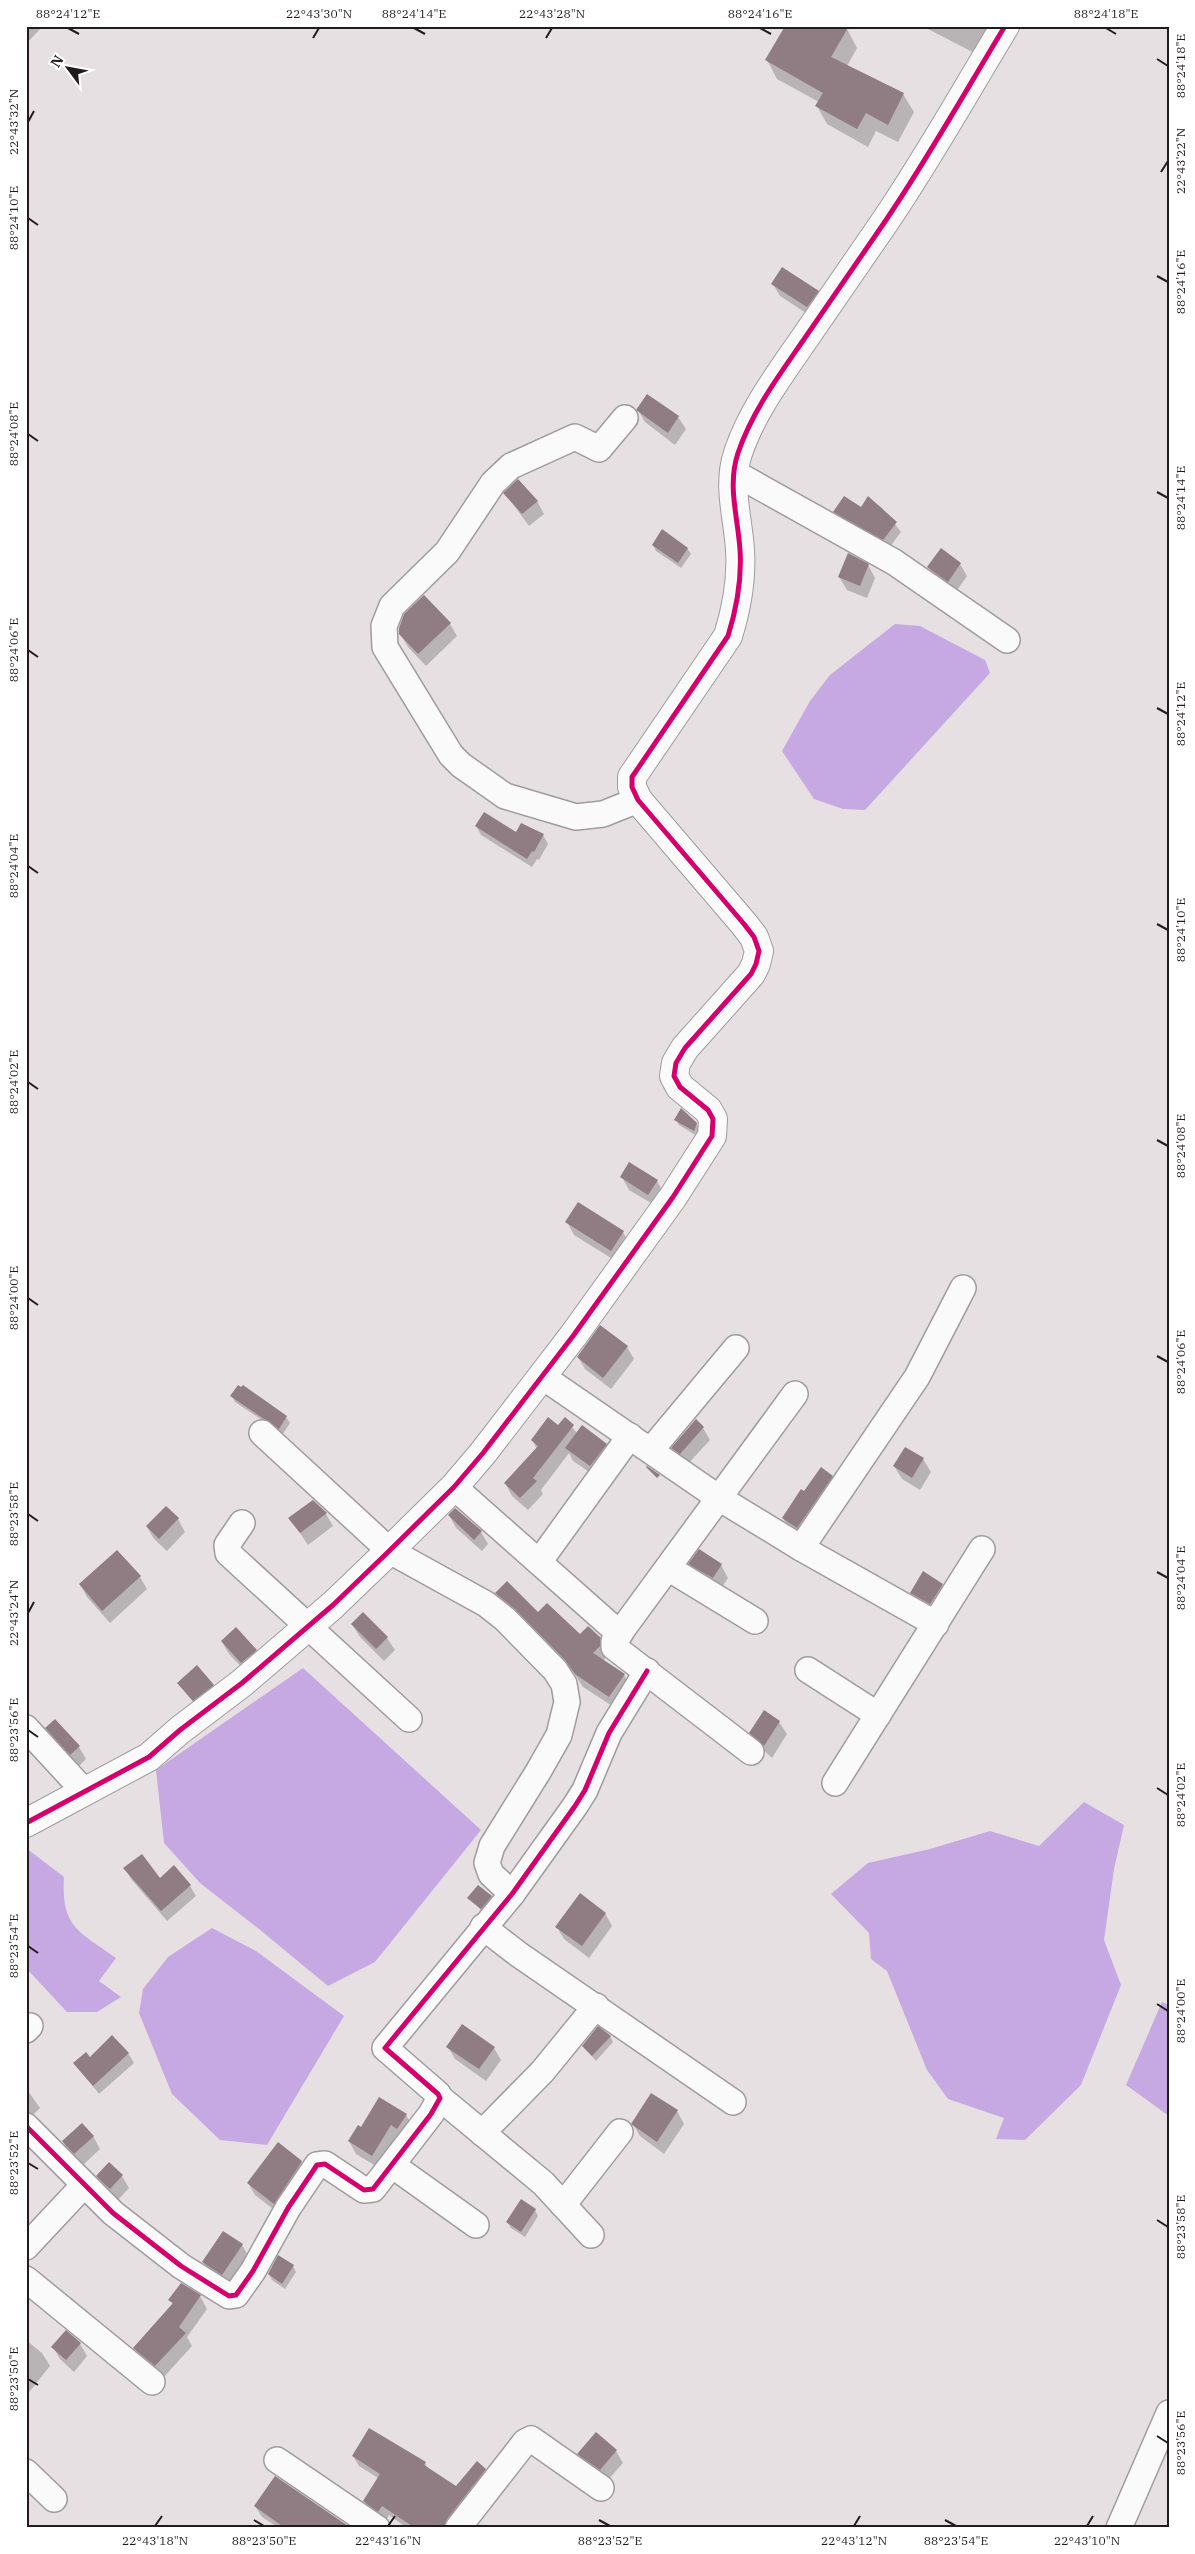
<svg xmlns="http://www.w3.org/2000/svg" width="1195" height="2554" viewBox="0 0 1195 2554" font-family="'IBM Plex Serif',serif">
<style>
.water{fill:#c6a8e2}
.shadow{fill:#0003}
.building{fill:#907c83}
.lines{fill:none;stroke-linecap:round;stroke-linejoin:round}
.street-casing{stroke:#a09b9d;stroke-width:28}
.secondary-casing{stroke:#a09b9d;stroke-width:30}
.street{stroke:#fbfafb;stroke-width:25}
.secondary{stroke:#fbfafb;stroke-width:28}
.cycleway-casing{stroke:#fff;stroke-width:8}
.cycleway{stroke:#d6006c;stroke-width:5}
.ticks{fill:none;stroke:#201c1e;stroke-width:2}
.neatline{fill:none;stroke:#201c1e;stroke-width:2}
.ticks-label{font-size:12px;text-anchor:middle;fill:#201c1e}
</style>
<rect width="100%" height="100%" fill="#e6e0e3"/>
<g class="water">
<path d="M895,624L920,626L985,660L990,673L865,810L843,809L814,799L782,751L810,701L830,675Z"/>
<path d="M303,1668L481,1830L375,1962L328,1986L259,1929L200,1883L164,1843L156,1770Z"/>
<path d="M1084,1802L1124,1825L1114,1869L1104,1940L1121,1985L1081,2085L1025,2140L996,2139L1004,2118L948,2099L927,2070L887,1971L871,1959L869,1933L831,1894L868,1863L930,1849L990,1831L1039,1846Z"/>
<path d="M26,1848L64,1877C61,1928 79,1931 116,1958L99,1981L121,1997L97,2012H67L26,1968Z"/>
<path d="M212,1928L256,1951L344,2016L267,2145L220,2140L172,2094L139,2013L143,1989L168,1957Z"/>
<path d="M1162,2002L1169,2005V2116L1126,2085Z"/>
</g>
<g class="shadow">
<path d="M26,26H43L26,44Z"/>
<path d="M922,26H994L988,60Z"/>
<path d="M847,29L857,48L847,66L903,94L914,112L898,142L876,131L868,147L827,124L817,106L819,102L777,79L767,60Z"/>
<path d="M773,284L818,292L825,304L815,319L780,296Z"/>
<path d="M638,410L678,417L686,429L675,445L645,422Z"/>
<path d="M505,493L537,501L544,514L529,526Z"/>
<path d="M869,498L882,508L901,532L889,548L840,521L835,512L861,508Z"/>
<path d="M653,545L687,548L691,554L681,568L656,551Z"/>
<path d="M960,564L967,576L955,593L935,580L928,567Z"/>
<path d="M868,565L875,578L867,598L847,590L839,577Z"/>
<path d="M450,624L457,636L426,666L408,647L400,634Z"/>
<path d="M476,826L517,834L543,835L548,844L539,860L537,859L532,867L481,835Z"/>
<path d="M676,1120L695,1121L700,1131L697,1136L679,1125Z"/>
<path d="M622,1177L657,1181L664,1194L656,1206L629,1190Z"/>
<path d="M567,1222L623,1232L630,1245L619,1263L574,1235Z"/>
<path d="M627,1347L634,1359L611,1389L585,1369L578,1357Z"/>
<path d="M243,1387L286,1417L290,1423L283,1434L235,1402L232,1396Z"/>
<path d="M565,1419L577,1433L606,1444L613,1457L598,1478L573,1461L569,1453L541,1490L543,1494L528,1510L512,1496L505,1483L537,1449L532,1440L558,1426Z"/>
<path d="M703,1428L710,1440L687,1465L680,1460L673,1448Z"/>
<path d="M905,1448L923,1459L931,1472L920,1490L902,1479L894,1466Z"/>
<path d="M832,1476L838,1487L803,1538L789,1529L783,1518L804,1492Z"/>
<path d="M313,1501L326,1514L333,1526L308,1545L290,1518Z"/>
<path d="M166,1507L178,1519L185,1532L167,1551L154,1539L147,1527Z"/>
<path d="M449,1515L481,1532L488,1544L482,1551L456,1528Z"/>
<path d="M690,1564L721,1565L728,1578L720,1590L697,1576Z"/>
<path d="M140,1577L147,1589L110,1623L87,1597L80,1584Z"/>
<path d="M942,1585L949,1597L938,1616L918,1605L911,1593Z"/>
<path d="M497,1593L580,1636L600,1638L607,1651L604,1661L624,1675L631,1687L617,1709L583,1687L574,1673L524,1621L504,1606Z"/>
<path d="M363,1614L387,1638L395,1650L384,1661L360,1637L352,1624Z"/>
<path d="M222,1642L256,1650L263,1663L249,1675L229,1654Z"/>
<path d="M178,1683L213,1685L220,1698L201,1712Z"/>
<path d="M779,1722L787,1734L772,1758L758,1745L751,1733Z"/>
<path d="M47,1728L79,1747L86,1759L78,1767L54,1740Z"/>
<path d="M125,1868L160,1880L190,1886L196,1896L167,1921L131,1879Z"/>
<path d="M491,1897L494,1903L485,1914L469,1898Z"/>
<path d="M605,1913L612,1926L589,1958L564,1939L557,1927Z"/>
<path d="M610,2036L613,2042L596,2061L583,2046Z"/>
<path d="M448,2047L494,2048L501,2060L486,2081L455,2059Z"/>
<path d="M128,2053L134,2063L99,2094L75,2064Z"/>
<path d="M26,2088L40,2108L26,2122Z"/>
<path d="M677,2111L684,2124L664,2154L640,2136L633,2124Z"/>
<path d="M406,2115L413,2127L379,2168L356,2154L349,2141L361,2129Z"/>
<path d="M93,2136L100,2149L82,2166L70,2154L63,2142Z"/>
<path d="M301,2162L309,2174L281,2215L255,2195L248,2183Z"/>
<path d="M97,2176H122L129,2188L117,2201L105,2188Z"/>
<path d="M535,2210L538,2216L525,2237L511,2228L508,2223Z"/>
<path d="M242,2245L249,2257L230,2287L211,2275L204,2263Z"/>
<path d="M293,2266L296,2272L285,2289L272,2280L269,2274Z"/>
<path d="M200,2296L207,2309L187,2337L192,2346L163,2378L141,2360L134,2348L173,2305L170,2300Z"/>
<path d="M26,2340L42,2353L50,2366L26,2396Z"/>
<path d="M80,2344L87,2356L74,2372L60,2359L53,2347Z"/>
<path d="M616,2451L623,2463L607,2481L586,2466L579,2454Z"/>
<path d="M353,2456L425,2463L428,2469L456,2487L485,2470L491,2480L454,2528H407L389,2515L385,2522L370,2512L364,2501L378,2478L359,2466Z"/>
<path d="M255,2506L349,2528H279L262,2517Z"/>
</g>
<g class="building">
<path d="M785,26H849L831,57L904,93L888,125L866,113L857,129L815,106L823,93L765,60Z"/>
<path d="M782,267L819,291L807,307L771,284Z"/>
<path d="M647,394L679,416L668,433L636,410Z"/>
<path d="M518,479L538,501L522,514L503,493Z"/>
<path d="M844,496L861,507L868,496L897,522L883,540L833,512Z"/>
<path d="M662,529L688,548L678,563L652,545Z"/>
<path d="M941,548L961,563L948,582L927,567Z"/>
<path d="M848,553L869,564L860,586L838,577Z"/>
<path d="M424,595L451,623L418,654L399,634V628L404,614Z"/>
<path d="M484,812L516,832L521,823L544,834L534,852L532,851L527,859L475,826Z"/>
<path d="M681,1108L697,1123L694,1131L674,1120Z"/>
<path d="M629,1162L658,1180L648,1195L620,1177Z"/>
<path d="M578,1202L624,1231L611,1251L565,1222Z"/>
<path d="M600,1325L628,1346L603,1378L577,1357Z"/>
<path d="M238,1385L241,1387L243,1385L287,1416L279,1429L230,1396Z"/>
<path d="M548,1417L558,1425L565,1417L574,1425L533,1478L537,1481L520,1498L504,1483L538,1446L531,1440Z"/>
<path d="M696,1419L704,1427L680,1454L671,1448Z"/>
<path d="M582,1425L607,1444L590,1466L565,1448Z"/>
<path d="M905,1447L924,1458L912,1478L893,1466Z"/>
<path d="M647,1466L660,1475L657,1478L646,1467Z"/>
<path d="M821,1467L833,1476L797,1528L782,1518L801,1489L804,1491Z"/>
<path d="M313,1500L327,1513L300,1533L288,1518Z"/>
<path d="M166,1506L179,1518L159,1539L146,1526Z"/>
<path d="M455,1508L482,1531L474,1540L448,1515Z"/>
<path d="M699,1549L722,1564L713,1578L688,1564Z"/>
<path d="M117,1550L141,1576L102,1611L79,1584Z"/>
<path d="M923,1571L943,1584L930,1604L910,1593Z"/>
<path d="M507,1581L538,1612L547,1603L580,1634L588,1626L601,1638L600,1646L593,1653L625,1674L609,1697L575,1674L565,1660L515,1609L495,1593Z"/>
<path d="M363,1612L388,1637L376,1649L351,1624Z"/>
<path d="M236,1627L257,1650L241,1663L221,1641Z"/>
<path d="M197,1665L214,1685L193,1701L177,1683Z"/>
<path d="M764,1710L780,1721L764,1746L749,1733Z"/>
<path d="M55,1719L80,1746L70,1755L45,1728Z"/>
<path d="M142,1854L160,1878L174,1865L191,1885L161,1911L123,1868Z"/>
<path d="M478,1885L492,1896L481,1909L467,1898Z"/>
<path d="M580,1893L606,1913L582,1946L555,1927Z"/>
<path d="M462,2024L495,2047L479,2069L446,2047Z"/>
<path d="M598,2026L611,2036L592,2056L582,2046Z"/>
<path d="M112,2035L129,2053L93,2086L73,2063L86,2052L90,2057Z"/>
<path d="M651,2093L678,2110L657,2142L631,2124Z"/>
<path d="M379,2097L407,2114L397,2129L391,2125L372,2156L348,2141L358,2125L361,2127Z"/>
<path d="M82,2123L94,2136L74,2154L62,2141Z"/>
<path d="M278,2142L302,2161L274,2204L247,2183Z"/>
<path d="M109,2162L123,2175L110,2189L96,2176Z"/>
<path d="M521,2199L536,2209L521,2232L506,2222Z"/>
<path d="M223,2231L243,2244L222,2275L202,2262Z"/>
<path d="M278,2255L294,2265L282,2284L268,2274Z"/>
<path d="M181,2283L201,2295L179,2327L186,2333L155,2366L133,2348L173,2303L168,2300Z"/>
<path d="M66,2330L81,2343L66,2360L51,2347Z"/>
<path d="M369,2428L426,2462L424,2465L456,2486L477,2461L486,2469L447,2519L444,2528H415L382,2506L378,2512L363,2501L380,2474L352,2456Z"/>
<path d="M596,2432L617,2450L600,2470L577,2454Z"/>
<path d="M275,2476L351,2528H285L254,2506Z"/>
</g>
<g class="lines">
<g class="street-casing">
<g id="street">
<path d="M625,418L599,449L575,437L511,466L493,483L447,552L392,606L384,626L385,647L451,755L461,765L505,796L576,817L603,814L638,800"/>
<path d="M733,472L894,562L1007,640"/>
<path d="M543,1377L719,1498L801,1548L936,1624"/>
<path d="M262,1433L390,1551L486,1604L505,1619L555,1670L564,1684L567,1702L559,1735L538,1772L492,1846L487,1863L491,1874L512,1894"/>
<path d="M651,1450L736,1348"/>
<path d="M454,1487L620,1634"/>
<path d="M242,1523L227,1545L228,1553L409,1719"/>
<path d="M801,1548L917,1377L963,1288"/>
<path d="M539,1562L630,1436"/>
<path d="M668,1568L755,1621"/>
<path d="M808,1670L878,1715"/>
<path d="M26,1728L85,1792"/>
<path d="M751,1752L614,1647V1641L795,1394"/>
<path d="M835,1783L982,1549"/>
<path d="M483,1927L518,1954L733,2102"/>
<path d="M26,2030L30,2026"/>
<path d="M440,2098L543,2183L591,2235"/>
<path d="M26,2126L113,2213L181,2266L229,2296L236,2295L253,2271L288,2208L317,2165L325,2164L364,2190L373,2189L431,2114L440,2098L438,2094L385,2048L512,1894L575,1806L585,1790L609,1733L647,1671"/>
<path d="M482,2133L542,2072L596,2006"/>
<path d="M392,2165L476,2225"/>
<path d="M563,2205L620,2132"/>
<path d="M26,2247L84,2185"/>
<path d="M26,2279L152,2382"/>
<path d="M277,2460L377,2528"/>
<path d="M26,2472L54,2499"/>
<path d="M458,2528L525,2442L531,2439L601,2488"/>
<path d="M1119,2528L1169,2413"/>
</g>
</g>
<g class="secondary-casing">
<path id="secondary" d="M26,1823L149,1757L180,1730L242,1683L333,1605L385,1555L454,1487L483,1453L573,1336L673,1197L712,1136L713,1119L708,1110L680,1087L674,1076L676,1063L685,1048L751,974L756,964L759,951L754,937L744,924L638,800L632,787V777L728,636C737,607 742,580 740,550C738,517 727,486 738,453C751,414 777,378 800,345C828,305 856,264 884,223C927,160 965,92 1005,26"/>
</g>
<use href="#street" class="street"/>
<use href="#secondary" class="secondary"/>
<g class="cycleway-casing">
<g id="cycleway">
<path d="M26,1823L149,1757L180,1730L242,1683L333,1605L385,1555L454,1487L483,1453L573,1336L673,1197L712,1136L713,1119L708,1110L680,1087L674,1076L676,1063L685,1048L751,974L756,964L759,951L754,937L744,924L638,800L632,787V777L728,636C737,607 742,580 740,550C738,517 727,486 738,453C751,414 777,378 800,345C828,305 856,264 884,223C927,160 965,92 1005,26"/>
<path d="M26,2126L113,2213L181,2266L229,2296L236,2295L253,2271L288,2208L317,2165L325,2164L364,2190L373,2189L431,2114L440,2098L438,2094L385,2048L512,1894L575,1806L585,1790L609,1733L647,1671"/>
</g>
</g>
<use href="#cycleway" class="cycleway"/>
</g>
<path class="ticks" d="M68,28L79,34M414,28L425,34M760,28L771,34M1106,28L1116,34M313,38L319,28M546,38L552,28M1157,59L1168,66M28,122L34,111M1161,172L1168,161M28,218L38,225M1157,276L1168,282M28,434L38,441M1157,492L1168,498M28,650L38,657M1157,708L1168,714M28,866L38,873M1157,924L1168,930M28,1082L38,1089M1157,1140L1168,1146M28,1298L38,1305M1157,1356L1168,1362M28,1514L38,1521M1157,1572L1168,1578M28,1613L34,1602M28,1730L38,1737M1157,1788L1168,1795M28,1946L38,1953M1157,2004L1168,2011M28,2163L38,2169M1157,2220L1168,2227M28,2379L38,2385M1157,2436L1168,2443M254,2520L264,2526M599,2520L610,2526M945,2520L956,2526M155,2526L162,2516M388,2526L395,2516M854,2526L860,2516M1087,2526L1093,2516"/>
<rect width="1195" height="2554" fill="none" stroke="#ffffff" stroke-width="55"/>
<g transform="translate(68 68) rotate(302)" stroke="#ffffff" stroke-width="4" paint-order="stroke">
<path d="M0-4L9 19L0 12L-9 19Z" fill="#201c1e"/>
<text y="-8" font-size="14" font-weight="bold" text-anchor="middle" fill="#201c1e">N</text>
</g>
<rect x="28" y="28" width="1140" height="2498" class="neatline"/>
<g class="ticks-label">
<text x="68" y="18">88°24'12"E</text>
<text x="319" y="18">22°43'30"N</text>
<text x="414" y="18">88°24'14"E</text>
<text x="552" y="18">22°43'28"N</text>
<text x="760" y="18">88°24'16"E</text>
<text x="1106" y="18">88°24'18"E</text>
<text transform="translate(1181 66) rotate(-90)" y="4">88°24'18"E</text>
<text transform="translate(14 122) rotate(-90)" y="4">22°43'32"N</text>
<text transform="translate(1181 161) rotate(-90)" y="4">22°43'22"N</text>
<text transform="translate(14 218) rotate(-90)" y="4">88°24'10"E</text>
<text transform="translate(1181 282) rotate(-90)" y="4">88°24'16"E</text>
<text transform="translate(14 434) rotate(-90)" y="4">88°24'08"E</text>
<text transform="translate(1181 498) rotate(-90)" y="4">88°24'14"E</text>
<text transform="translate(14 650) rotate(-90)" y="4">88°24'06"E</text>
<text transform="translate(1181 714) rotate(-90)" y="4">88°24'12"E</text>
<text transform="translate(14 866) rotate(-90)" y="4">88°24'04"E</text>
<text transform="translate(1181 930) rotate(-90)" y="4">88°24'10"E</text>
<text transform="translate(14 1082) rotate(-90)" y="4">88°24'02"E</text>
<text transform="translate(1181 1146) rotate(-90)" y="4">88°24'08"E</text>
<text transform="translate(14 1298) rotate(-90)" y="4">88°24'00"E</text>
<text transform="translate(1181 1362) rotate(-90)" y="4">88°24'06"E</text>
<text transform="translate(14 1514) rotate(-90)" y="4">88°23'58"E</text>
<text transform="translate(1181 1578) rotate(-90)" y="4">88°24'04"E</text>
<text transform="translate(14 1613) rotate(-90)" y="4">22°43'24"N</text>
<text transform="translate(14 1730) rotate(-90)" y="4">88°23'56"E</text>
<text transform="translate(1181 1795) rotate(-90)" y="4">88°24'02"E</text>
<text transform="translate(14 1946) rotate(-90)" y="4">88°23'54"E</text>
<text transform="translate(1181 2011) rotate(-90)" y="4">88°24'00"E</text>
<text transform="translate(14 2163) rotate(-90)" y="4">88°23'52"E</text>
<text transform="translate(1181 2227) rotate(-90)" y="4">88°23'58"E</text>
<text transform="translate(14 2379) rotate(-90)" y="4">88°23'50"E</text>
<text transform="translate(1181 2443) rotate(-90)" y="4">88°23'56"E</text>
<text x="155" y="2545">22°43'18"N</text>
<text x="264" y="2545">88°23'50"E</text>
<text x="388" y="2545">22°43'16"N</text>
<text x="610" y="2545">88°23'52"E</text>
<text x="854" y="2545">22°43'12"N</text>
<text x="956" y="2545">88°23'54"E</text>
<text x="1087" y="2545">22°43'10"N</text>
</g>
</svg>
